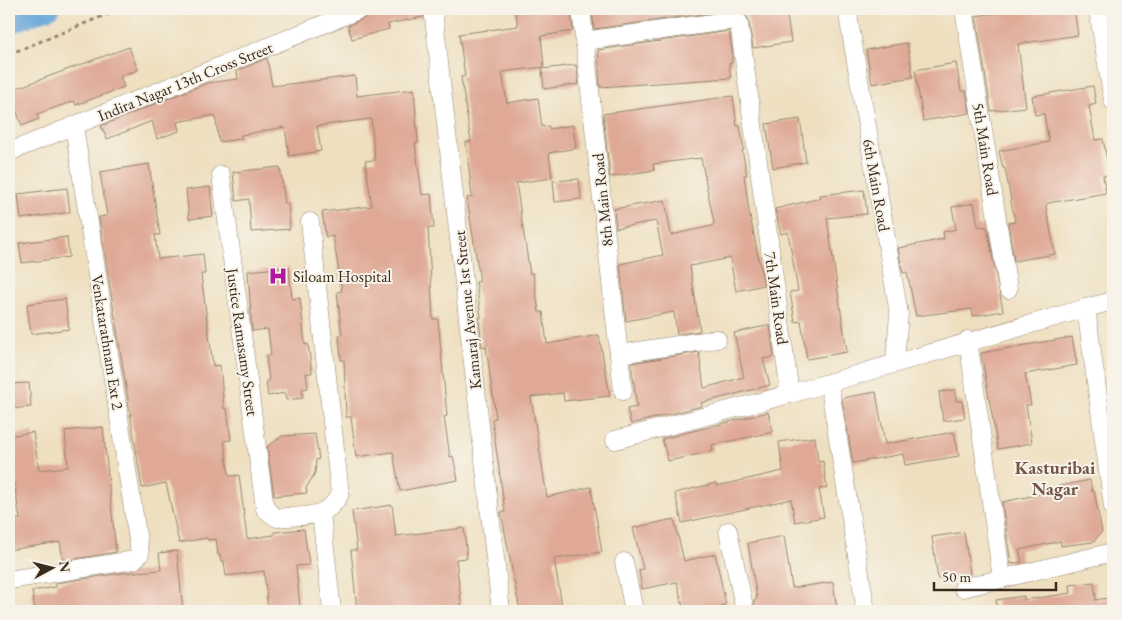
<svg xmlns="http://www.w3.org/2000/svg" width="1122" height="620" viewBox="0 0 1122 620" font-family="'EB Garamond',serif">
<style>
.lines{fill:none;stroke-linecap:round;stroke-linejoin:round}
.canal{stroke:#64a4d7;stroke-width:18}
.building{fill:#dfa996}
.minor-casing{stroke:#94846e;stroke-width:19}
.path{stroke:#94846e;stroke-width:3;stroke-dasharray:4 4;stroke-linecap:butt}
.minor{stroke:#fff;stroke-width:18}
.labels{text-anchor:middle;stroke-width:4;stroke-linejoin:round;paint-order:stroke}
.street-label{font-size:16px;fill:#3b2a1e;stroke:#f7f3e8}
.poi-label{font-size:16px;fill:#3b2a1e;stroke:#f7f3e8;text-anchor:start}
.neighbourhood-label{font-size:18px;font-weight:bold;fill:#745648;stroke:#f7f3e8}
</style>
<rect width="100%" height="100%" fill="#f7f3e8"/>
<filter id="ink" filterUnits="userSpaceOnUse"><feTurbulence type="fractalNoise" baseFrequency=".02" numOctaves="2"/><feDisplacementMap in="SourceGraphic" scale="10" xChannelSelector="R" yChannelSelector="G"/><feConvolveMatrix kernelMatrix="1 2 1 2 8 2 1 2 1" color-interpolation-filters="sRGB"/></filter>
<filter id="wash" filterUnits="userSpaceOnUse"><feTurbulence type="fractalNoise" baseFrequency=".0096" numOctaves="4" result="noise"/><feDisplacementMap in="SourceGraphic" scale="20" xChannelSelector="R" yChannelSelector="G"/><feGaussianBlur stdDeviation="1.12" result="paint"/><feColorMatrix in="noise" values="0 0 0 0 0 0 0 0 0 0 0 0 0 0 0 0 0 1.4 0 .05"/><feComposite in="paint" operator="in"/></filter>
<g filter="url(#wash)">
<rect width="100%" height="100%" fill="#eedfbf"/>
<g class="lines">
<path class="canal" d="M9,25L51,9"/>
</g>
<g id="blocks">
<g class="building">
<path d="M393,9H423V17L388,24L389,29L352,39L348,26L370,15Z"/>
<path d="M515,9H571L573,31L541,36L544,67L502,72L507,103L538,98L542,127L549,126V129L573,125L576,148L549,153L552,178L516,183L530,274L533,273L539,312H543L547,344L599,335L610,396L564,401L563,393L531,397L547,497L591,487L602,552L554,559L562,606L536,611H520L501,512H505L492,419L496,418L486,346L482,347L479,318H481L476,282L480,281L467,198L472,197L466,142H471L461,77L465,76L459,34L518,26Z"/>
<path d="M592,9H786L791,42L753,48L748,18L739,11L733,10L594,29Z"/>
<path d="M1020,9H1074L1078,35L1018,44L1026,107L991,111L976,16Z"/>
<path d="M729,31L732,51V63H729L731,78L600,87L598,50Z"/>
<path d="M907,43L913,77L872,84L866,50Z"/>
<path d="M129,47L138,70L120,76L124,87L76,105L74,101L37,114L39,119L22,126L9,91Z"/>
<path d="M267,58L272,86L355,76L357,96L414,89L418,143H415L422,195L431,194L434,228H428L433,319H438L447,416L444,417L450,457L453,456L458,480L400,491L393,452L356,457L351,417H346L344,360H341L339,335H342L337,292L342,291L333,236L326,237L322,212L372,206L365,161L375,160L371,119L317,126L321,151L289,156L285,127L241,135V139L219,142L215,115L177,122L179,131L157,139L152,121L107,139L101,126L207,83L238,79L237,71Z"/>
<path d="M956,63L961,91H966L970,113L923,121L915,70Z"/>
<path d="M576,65L579,84L544,89L542,69Z"/>
<path d="M1093,86L1096,104L1089,106L1095,140L1103,139L1110,175L1103,176L1106,193L1048,203L1046,206L1055,254L1014,261L1008,223L1015,222L1005,168H1003L999,151L1049,142L1044,114L1035,115L1032,96Z"/>
<path d="M733,96L737,126H740L744,150H742L747,175H744L749,211L764,285L736,291L730,258L690,266L700,331L677,334L674,312L626,321L620,264L663,255L656,221L616,228L614,209L665,200L671,235L712,226L714,223L701,158L653,164L654,170L610,177L603,114Z"/>
<path d="M800,119L806,162L773,168L766,124Z"/>
<path d="M149,164L160,235H155L158,259L203,254L205,274H201L213,366L220,365L224,409H227L231,440L224,441L229,476L239,475L247,539L274,535V532L304,529L309,565L296,566L300,608L268,611L264,571L226,576L224,561L221,562L220,555H218L216,539L208,540L207,538L179,543L166,483L142,488L99,217L107,216L100,172Z"/>
<path d="M280,167L285,204H288L290,229L251,232L249,199L236,201L233,172Z"/>
<path d="M579,179L581,199L555,202L553,181Z"/>
<path d="M210,187L213,216L189,219L186,190Z"/>
<path d="M67,188L70,212L21,219L18,194Z"/>
<path d="M864,190L867,214L827,218L847,352L807,359L801,321L795,322L790,292L798,291L788,232L781,234L775,209L821,198L820,195Z"/>
<path d="M974,203L978,226L987,227L1003,311L973,316L972,309L916,316L907,272L903,273L898,248L944,239L943,232L956,229L952,207Z"/>
<path d="M67,237L69,257L22,263L19,243Z"/>
<path d="M289,267L292,299L300,298L305,345L308,344L312,373H306L308,388L302,389L303,398L286,400L285,393L268,396L266,382L269,381L266,356L271,355L268,329L252,331L248,271Z"/>
<path d="M65,299L69,329L31,334L27,304Z"/>
<path d="M770,325L774,357L763,359L770,385L701,403L702,406L631,424L627,409L637,407L631,363L699,352L704,388L744,377L734,333Z"/>
<path d="M1072,337L1077,365L1025,374L1031,405H1026L1032,443L998,449L981,353Z"/>
<path d="M29,383L31,407L9,409V384Z"/>
<path d="M955,390L956,401H962L965,418L943,421L939,392Z"/>
<path d="M876,392L885,444L954,432L959,456L905,465L903,454L853,463L842,398Z"/>
<path d="M768,412L773,432L712,445L713,451L668,461L662,439Z"/>
<path d="M103,427L116,552L63,561L60,542L9,550V521L20,519L14,483L9,484V436L33,432L39,470L68,467L65,431Z"/>
<path d="M315,434L319,459L316,460L315,473L306,488L307,493L274,496L267,447L282,436Z"/>
<path d="M815,437L818,462L823,461L827,488L819,489L824,517L795,522L791,499L682,523L675,493L716,483L717,486L783,471L779,442Z"/>
<path d="M1090,480L1092,492L1094,491L1102,532L1093,542L1061,546V541L1019,550L1022,562L1011,564L1002,502L1051,492L1050,488Z"/>
<path d="M392,505L396,536L464,528L467,558L456,559L462,611H357L351,550H357L352,511Z"/>
<path d="M674,519L684,561L715,554L726,604L721,606L722,611H684L677,582L642,589L639,570L643,569L633,528Z"/>
<path d="M964,532L970,574L938,579L932,537Z"/>
<path d="M784,536L792,588L833,582L837,609L755,611L754,600L757,599L748,543Z"/>
<path d="M177,551L183,611H35L32,591L56,587V583L122,573L161,570L159,553Z"/>
<path d="M1094,582L1096,600L1113,597V611H998L996,600L1024,596V600L1071,593L1070,585Z"/>
</g>
</g>
</g>
<g filter="url(#ink)">
<use href="#blocks" fill-opacity="0" stroke="#94846e" stroke-width="1"/>
<g class="lines">
<g class="minor-casing">
<g id="minor">
<path d="M433,9L501,611"/>
<path d="M581,9L623,391"/>
<path d="M847,9L899,314L895,362"/>
<path d="M964,9L1008,289"/>
<path d="M1098,9L1113,101"/>
<path d="M584,41L734,20L739,23L790,394L615,440"/>
<path d="M9,152L361,9"/>
<path d="M221,175L265,509L277,518C303,515 327,520 340,494L310,222"/>
<path d="M1113,301L1086,308L1113,507"/>
<path d="M968,340L1002,579"/>
<path d="M619,354L717,339"/>
<path d="M829,383L865,605L862,611"/>
<path d="M790,394L1086,308"/>
<path d="M321,513L332,611"/>
<path d="M728,531L745,611"/>
<path d="M624,562L634,611"/>
<path d="M9,580L134,560L140,554L74,126"/>
<path d="M963,588L1113,552"/>
</g>
</g>
<path class="path" d="M9,54L121,9"/>
<use href="#minor" class="minor"/>
</g>
</g>
<defs>
<g id="hospital-bare" transform="scale(1.5)"><path d="M-5-5h3v3.5h4V-5h3V5h-3V1.5h-4V5h-3Z" fill="#b5179e" stroke="#f7f3e8" stroke-width="2.5" paint-order="stroke"/></g>
</defs>
<g fill-rule="evenodd">
<use href="#hospital-bare" x="278" y="276"/>
</g>
<g class="labels">
<g class="street-label">
<text transform="translate(185 81) rotate(-22)" y="6">Indira Nagar 13th Cross Street</text>
<text transform="translate(986 149) rotate(81)" y="6">5th Main Road</text>
<text transform="translate(877 185) rotate(80)" y="6">6th Main Road</text>
<text transform="translate(602 200) rotate(-96)" y="6">8th Main Road</text>
<text transform="translate(777 298) rotate(82)" y="6">7th Main Road</text>
<text transform="translate(467 310) rotate(-96)" y="6">Kamaraj Avenue 1st Street</text>
<text transform="translate(108 342) rotate(81)" y="6">Venkatarathnam Ext 2</text>
<text transform="translate(243 342) rotate(82)" y="6">Justice Ramasamy Street</text>
</g>
<g class="poi-label">
<text x="293" y="282">Siloam Hospital</text>
</g>
<g class="neighbourhood-label">
<text x="1055" y="474">Kasturibai<tspan x="1055" dy="21">Nagar</tspan></text>
</g>
</g>
<rect width="1122" height="620" fill="none" stroke="#f7f3e8" stroke-width="30"/>
<g transform="translate(52 568) rotate(83)" stroke="#f7f3e8" stroke-width="4" paint-order="stroke">
<path d="M0-4L9 19L0 12L-9 19Z" fill="#3b2a1e"/>
<text y="-8" font-size="14" font-weight="bold" text-anchor="middle" fill="#3b2a1e">N</text>
</g>
<path d="M934 582v8h122v-8" fill="none" stroke="#3b2a1e" stroke-width="2.5"/>
<text x="942" y="582" font-size="15" fill="#3b2a1e" stroke="#f7f3e8" stroke-width="4" paint-order="stroke">50 m</text>
</svg>
